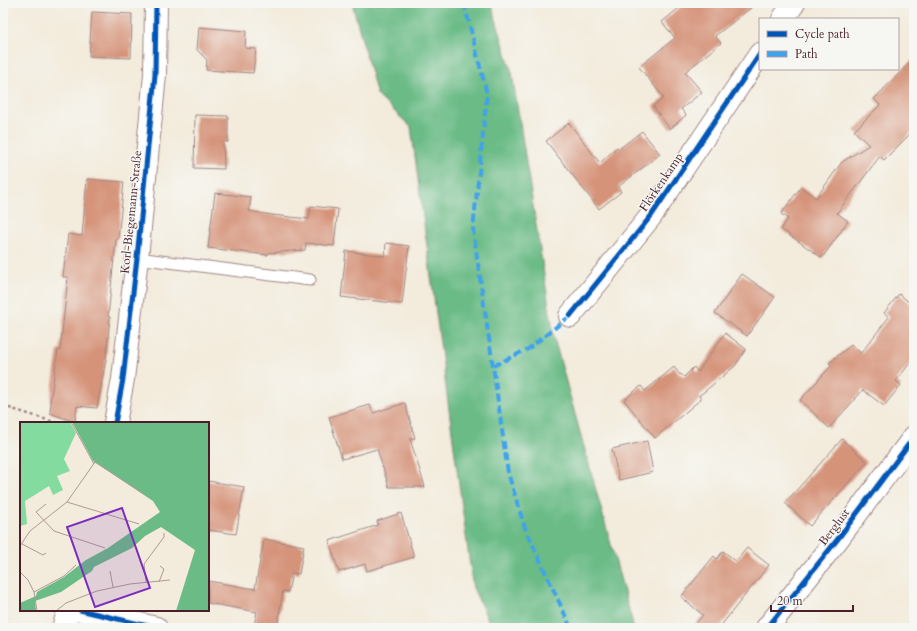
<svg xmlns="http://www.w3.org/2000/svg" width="917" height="631" viewBox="0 0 917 631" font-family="Cardo,serif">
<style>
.forest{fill:#6bbb86;stroke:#5a6d58}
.building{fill:#d59379}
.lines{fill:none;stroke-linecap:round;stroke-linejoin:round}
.service-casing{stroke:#9e8583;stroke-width:13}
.minor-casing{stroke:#9e8583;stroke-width:24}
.path{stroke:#9e8583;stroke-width:2.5;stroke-dasharray:3 3;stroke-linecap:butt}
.service{stroke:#fff;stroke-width:11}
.minor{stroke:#fff;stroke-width:22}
.quiet{stroke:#40a2eb;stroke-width:4;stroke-dasharray:8 4;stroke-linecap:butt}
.cycleway-casing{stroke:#f6f6f2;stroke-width:8}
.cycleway{stroke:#0057b8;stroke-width:5}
.labels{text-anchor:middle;stroke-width:3;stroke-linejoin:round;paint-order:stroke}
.street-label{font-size:12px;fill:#4a1f2b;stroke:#f6f6f2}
.inset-road{fill:none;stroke:#af9995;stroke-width:1}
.view{fill:#7b2cbf;fill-opacity:0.15;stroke:#7b2cbf;stroke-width:2}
.inset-edge{fill:none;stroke:#4a1f2b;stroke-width:2}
</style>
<rect width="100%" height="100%" fill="#f6f6f2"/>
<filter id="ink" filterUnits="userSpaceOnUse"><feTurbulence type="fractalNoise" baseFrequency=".025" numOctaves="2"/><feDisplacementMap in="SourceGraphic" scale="8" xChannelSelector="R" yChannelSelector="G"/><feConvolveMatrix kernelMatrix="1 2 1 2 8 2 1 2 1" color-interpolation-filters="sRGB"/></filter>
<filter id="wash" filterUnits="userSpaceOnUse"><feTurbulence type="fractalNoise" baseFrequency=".012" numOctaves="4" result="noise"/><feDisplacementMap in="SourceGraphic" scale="16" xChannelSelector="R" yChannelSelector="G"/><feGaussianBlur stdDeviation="0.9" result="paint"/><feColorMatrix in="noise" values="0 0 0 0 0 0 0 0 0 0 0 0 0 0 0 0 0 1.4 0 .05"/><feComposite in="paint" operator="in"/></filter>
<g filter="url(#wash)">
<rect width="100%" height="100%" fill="#f3ebdb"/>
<path class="forest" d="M352,3H491L512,73L554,338L634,628H492L473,588L411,127L377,95Z"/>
<g id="blocks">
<g class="building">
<path d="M685,3H757L715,36L721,43L685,72L702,92L681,109L686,115L670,129L653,106L664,98L639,67L675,38L662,22Z"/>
<path d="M92,12L132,14L131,58L89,56Z"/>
<path d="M199,27L246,31L245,48L256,49L253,73L206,70L207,60L197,50Z"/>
<path d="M914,58V130L884,160L880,156L837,213L848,221L822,258L781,229L788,219L781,214L801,187L816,198L842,162L869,145L854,131L880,105L874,99Z"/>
<path d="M195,115L228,116V142H223L224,169L194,168Z"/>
<path d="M569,123L600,163L617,147L619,149L642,131L660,154L618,187L621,192L599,209L546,141Z"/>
<path d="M87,179L124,182L118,239H116L108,317H110L106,359L97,408L77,406L75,422L50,413L51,402H50L58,350L60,351L68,277H63L68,234L82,236Z"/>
<path d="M215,193L251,197L249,211L272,215L309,219L311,206L338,209L334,246L306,243L305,250L268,253V255L208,248Z"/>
<path d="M386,243L409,246L402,304L341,297L346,251L385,256Z"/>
<path d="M742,274L775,297L747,336L715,313Z"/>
<path d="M899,294L914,306V358L896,381L901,385L884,406L863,390L829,428L800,400L832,365L829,363L851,345L861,353L889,317L884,313Z"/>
<path d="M725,333L746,349L735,366L699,396L701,399L655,438L624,400L641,386L645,391L674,367L680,375L681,374L684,377L694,367L698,372Z"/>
<path d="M405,403L415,438L410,439L425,487H389L377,449L342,459L329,417L370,405L373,413Z"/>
<path d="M842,439L867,462L810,526L785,503Z"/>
<path d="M647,441L653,472L619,480L612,449Z"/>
<path d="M208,481L244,487L236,534L208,530Z"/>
<path d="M401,513L414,557L367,571L365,564L339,572L329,541L378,525L377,521Z"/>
<path d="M264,539L304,546L299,574L292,573L288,592L283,591L277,628L254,625L257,612L208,603V581L255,589Z"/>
<path d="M747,548L769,565L719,628H692L703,615L681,597L714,556L717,559L723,551L736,561Z"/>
</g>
</g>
</g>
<g filter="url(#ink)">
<use href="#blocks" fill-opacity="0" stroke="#9e8583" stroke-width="1"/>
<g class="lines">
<g class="service-casing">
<path id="service" d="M137,258L310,280"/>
</g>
<g class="minor-casing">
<g id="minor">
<path d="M783,19L794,3"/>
<path d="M570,316L651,216L760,54"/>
<path d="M115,423L123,379L137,258L155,75L156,3"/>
<path d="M80,610L156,628"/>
<path d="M63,628L69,610"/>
<path d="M767,628L837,540L914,437"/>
</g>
</g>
<path class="path" d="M3,406L57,423"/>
<use href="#service" class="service"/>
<use href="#minor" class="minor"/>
<g class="quiet">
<path d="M464,3L487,94L473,230L493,366L508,473L525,528L571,628"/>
<path d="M493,366L528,349L570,316"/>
</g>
<g class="cycleway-casing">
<g id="cycleway">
<path d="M570,316L651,216L760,54"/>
<path d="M115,423L123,379L137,258L155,75L156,3"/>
<path d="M80,610L156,628"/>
<path d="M767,628L837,540L914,437"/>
</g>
</g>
<use href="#cycleway" class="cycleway"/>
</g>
</g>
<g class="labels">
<g class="street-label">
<text transform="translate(661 182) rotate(-56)" y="4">Flörkenkamp</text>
<text transform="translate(131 212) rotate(-84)" y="4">Korl-Biegemann-Straße</text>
<text transform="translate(834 527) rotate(-53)" y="4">Berglust</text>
</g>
</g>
<g transform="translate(20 422)">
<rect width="189" height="189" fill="#f3ebdb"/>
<path d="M0,0H50L56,11L44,37L50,49L37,54L43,68L33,73L29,64L5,79L7,102L0,104Z" fill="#84db9f"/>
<path d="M52,0H189V189H156L175,128L141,105L125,114L112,126L74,145L72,149L41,170L15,179L16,189H0V181L16,174L17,170L44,155L66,138L88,126L140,90L133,79L73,39Z" fill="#6bbb86"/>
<path class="inset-road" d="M51,0L74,42M47,80L119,102M26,82L16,90L34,109L85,126M2,122L23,133L26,131M0,124L10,109L47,80L75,40L124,72M90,149L93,165M0,150L8,158L14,170L17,189M126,160L124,142L144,115V111M139,160L144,147L140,144M14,170L44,154L56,143M36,189L46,181L77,169L110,162L150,158M65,189H113"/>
<path class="view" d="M102,86L130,166L75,185L47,105Z"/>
<rect width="189" height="189" class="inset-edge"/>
</g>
<rect width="917" height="631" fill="none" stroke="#f6f6f2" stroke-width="16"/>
<rect x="759" y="18" width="140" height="52" fill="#f6f6f2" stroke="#b1a0a2"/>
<rect x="767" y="31" width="20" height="6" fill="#0057b8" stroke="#b1a0a2"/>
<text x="795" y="38" font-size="12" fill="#4a1f2b">Cycle path</text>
<rect x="767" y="51" width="20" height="6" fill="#40a2eb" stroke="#b1a0a2"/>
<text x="795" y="58" font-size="12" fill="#4a1f2b">Path</text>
<path d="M771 605v6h82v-6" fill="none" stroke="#4a1f2b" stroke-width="2"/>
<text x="777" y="605" font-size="12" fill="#4a1f2b" stroke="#f6f6f2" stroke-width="3" paint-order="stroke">20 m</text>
</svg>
